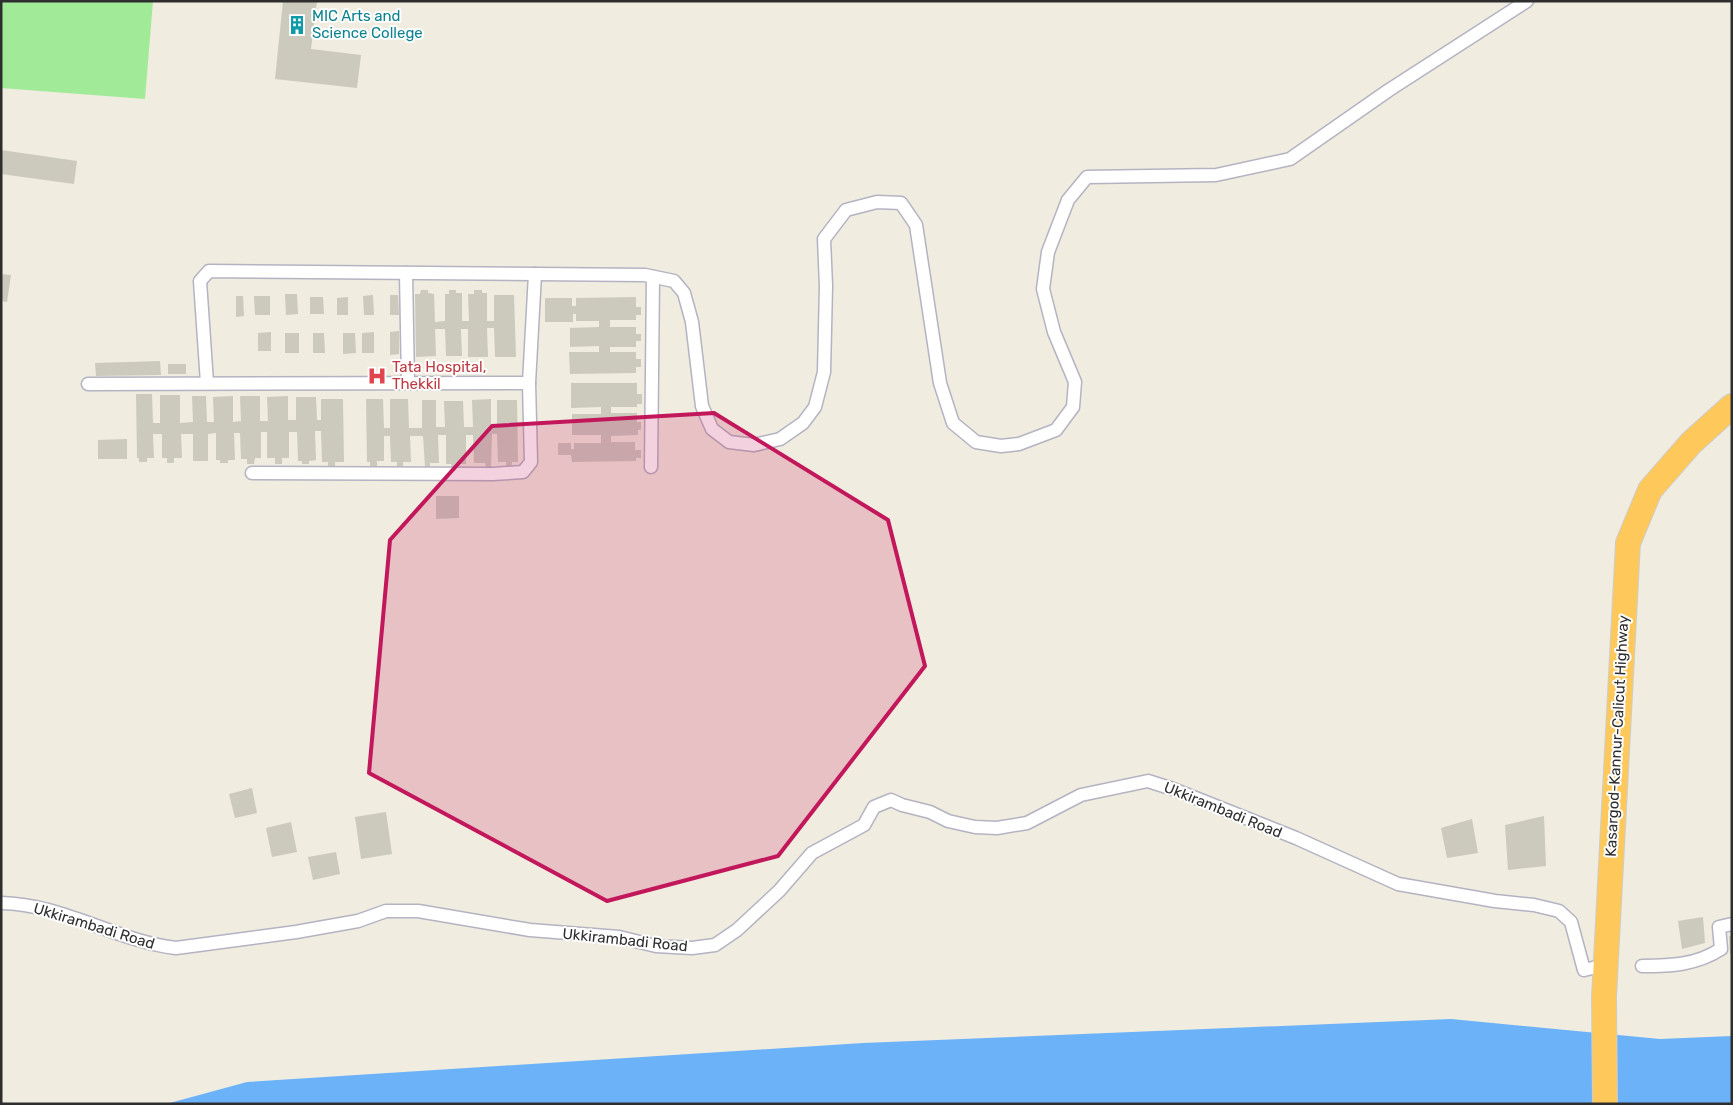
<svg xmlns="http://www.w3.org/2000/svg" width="1733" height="1105" viewBox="0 0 1733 1105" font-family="Rubik,sans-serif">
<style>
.green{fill:#a1ea98}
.water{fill:#6bb2f9}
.building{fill:#cbcabd}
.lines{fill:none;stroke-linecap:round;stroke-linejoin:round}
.street-casing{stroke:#b4b3c2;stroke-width:15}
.highway-casing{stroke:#cdcdcd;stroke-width:26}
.street{stroke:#fff;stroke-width:12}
.highway{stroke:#ffc85b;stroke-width:24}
.marked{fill:#c2185b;fill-opacity:0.2;stroke:#c2185b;stroke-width:4;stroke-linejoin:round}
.labels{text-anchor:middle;stroke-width:4;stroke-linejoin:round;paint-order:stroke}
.culture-label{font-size:15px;fill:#0d838f;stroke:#fff;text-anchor:start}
.health-label{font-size:15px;fill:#be3a42;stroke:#fff;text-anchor:start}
.street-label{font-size:15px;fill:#2e2e2e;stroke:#fff}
</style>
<rect width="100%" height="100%" fill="#f0ecdf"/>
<path class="green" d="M1,1H153L145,99L1,88Z"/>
<path class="water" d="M1451,1019L1660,1039L1732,1036V1104H166L247,1082L863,1043Z"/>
<g class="building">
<path d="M283,1H317L311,49L361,55L357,88L275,79Z"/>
<path d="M1,150L77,161L74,184L1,174Z"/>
<path d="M1,274L11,275L7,302L1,301Z"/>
<path d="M421,290H428V293L434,294L435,322L445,321V294H449V290H456V293H462V321H469L468,294H474V290H482V293H487V321H494V295H514L516,357H495L494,328H487L488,357H468V329H461L462,356H446L445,329H435L436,356L416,357L415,294H420Z"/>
<path d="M285,294H297L298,314L286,315Z"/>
<path d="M373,295L374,315H364L363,296Z"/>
<path d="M390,295H398L399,315H390Z"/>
<path d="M236,296H243L244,316L236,317Z"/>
<path d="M254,296H270V315H255Z"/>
<path d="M310,297H323L324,314H310Z"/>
<path d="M348,297V315H337V298Z"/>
<path d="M636,297V307H641V315H636V320H610V327H636V334H641V341H636V347H610V352H636V359H641V367H636V373L570,374L569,352H599V346L570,347V328L599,327V321H576V314H573V322H545V298H572V306H576V298Z"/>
<path d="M399,331V354L390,355V332Z"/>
<path d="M271,332V351H258V333Z"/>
<path d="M374,332V353H362V333Z"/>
<rect x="285" y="333" width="14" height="20"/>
<path d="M313,333H324L325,353H313Z"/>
<path d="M343,333H355L356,353L343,354Z"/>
<path d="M160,361L161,375L96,376L95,363Z"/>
<rect x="168" y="364" width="18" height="10"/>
<path d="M571,383H637V394H642V404H637V407H611V413H637V422H641V430H638V435L611,436V442H635V450H641V458H636V461L572,462L571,455H558V443H571V449H574V443H601V435H572V414H601V407L571,408Z"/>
<path d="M136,394H152L153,423H160V395H180V423L193,422L192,396H206L207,422H214L213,397L233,396V422L241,421L240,396H260V421H268L267,397L288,396V420H296V397H316L317,420H321V399H343L344,462H335V466H328V462H322L321,431H315L316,460L309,461V464H302V461H298L297,432H289V458H282V464H275V458H267V432H261V458H255L254,464H247V459H241L240,433H234L235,460H228V463H220V460H216V433L208,434V461H193V434H181L182,458H174V463H167V458H162V434H153L154,458H147V462H139V458H137Z"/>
<path d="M366,399H383L384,428H390V399H408L409,428H422V400H436V427H445L444,401H463L464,427H473L472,400L491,399V426H497V400H517L518,462H512V467H506V462H498L497,434H492L491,467H486L485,463H474L473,435H466V464H457V468H452L451,464H446V435H438L439,463H430V467H425L423,436H410L411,462H403V467H397V462H391L390,436H384V461H377V467H370V462H367Z"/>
<path d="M127,439V459H98V440Z"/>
<path d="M436,496H459V518L436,519Z"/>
<path d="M252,788L257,813L235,818L229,794Z"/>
<path d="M386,812L392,854L361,859L355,817Z"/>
<path d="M1544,816L1546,866L1508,870L1505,825Z"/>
<path d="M1472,819L1478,853L1447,858L1441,828Z"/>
<path d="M291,822L297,852L272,857L266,828Z"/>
<path d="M336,852L340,874L313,880L308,857Z"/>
<path d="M1703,917L1705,943L1682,949L1678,921Z"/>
<path d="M1732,935V954H1730L1729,936Z"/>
</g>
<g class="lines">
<g class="street-casing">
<g id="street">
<path d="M406,273L408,383"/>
<path d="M207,383L200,281L209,271L645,275L674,281L684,293L692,322L702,406L712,429L729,442L754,445L780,439L803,423L815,407L824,372L826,286L824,239L846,210L877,202L901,203L916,225L940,383L953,423L976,442L1001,446L1019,444L1056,430L1073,407L1075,382L1054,332L1043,289L1048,252L1068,200L1087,177L1216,175L1290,159L1389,90L1527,1"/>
<path d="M88,384L529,383L535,274"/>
<path d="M651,467L653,277"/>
<path d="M252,473L493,474L523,472L531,462L529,383"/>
<path d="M1,903C63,904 116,941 176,948L296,932L358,921L386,911H418L530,930L619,937L656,946L692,948L715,945L737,930L779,891L812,853L864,825L874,807L891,800L902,805L930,812L948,821L975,827L997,828L1027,823L1081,795L1148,781L1173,789L1296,838L1398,884L1495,901L1534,905L1559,911L1571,922L1584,970L1605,965"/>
<path d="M1642,966C1671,966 1696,965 1721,949L1719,927L1732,924"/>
</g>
</g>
<g class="highway-casing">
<path id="highway" d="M1605,1104L1604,997L1628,543L1650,490L1691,443L1732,406"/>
</g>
<use href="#street" class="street"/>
<use href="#highway" class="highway"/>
</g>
<path class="marked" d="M714,413L888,520L925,666L778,856L607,901L369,773L390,540L492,426Z"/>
<defs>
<g id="building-bare" transform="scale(1.5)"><path d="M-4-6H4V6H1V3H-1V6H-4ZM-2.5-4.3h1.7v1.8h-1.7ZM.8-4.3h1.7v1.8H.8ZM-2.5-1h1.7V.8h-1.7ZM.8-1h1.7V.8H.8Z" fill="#0f9aa8" stroke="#fff" stroke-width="2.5" paint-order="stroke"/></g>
<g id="hospital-bare" transform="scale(1.5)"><path d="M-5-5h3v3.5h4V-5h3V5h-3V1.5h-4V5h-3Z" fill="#e0444e" stroke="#fff" stroke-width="2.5" paint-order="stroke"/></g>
</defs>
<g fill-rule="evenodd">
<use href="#building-bare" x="297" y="25"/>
<use href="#hospital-bare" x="377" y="376"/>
</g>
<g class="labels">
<g class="culture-label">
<text x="312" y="21">MIC Arts and<tspan x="312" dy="17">Science College</tspan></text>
</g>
<g class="health-label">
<text x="392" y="372">Tata Hospital,<tspan x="392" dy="17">Thekkil</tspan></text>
</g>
<g class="street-label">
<text transform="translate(1617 736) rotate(-87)" y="5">Kasargod-Kannur-Calicut Highway</text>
<text transform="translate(1223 810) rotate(22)" y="5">Ukkirambadi Road</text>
<text transform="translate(94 926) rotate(17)" y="5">Ukkirambadi Road</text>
<text transform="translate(625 940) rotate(6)" y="5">Ukkirambadi Road</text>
</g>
</g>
<rect width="1733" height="1105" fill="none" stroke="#2e2e2e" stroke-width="5"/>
</svg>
